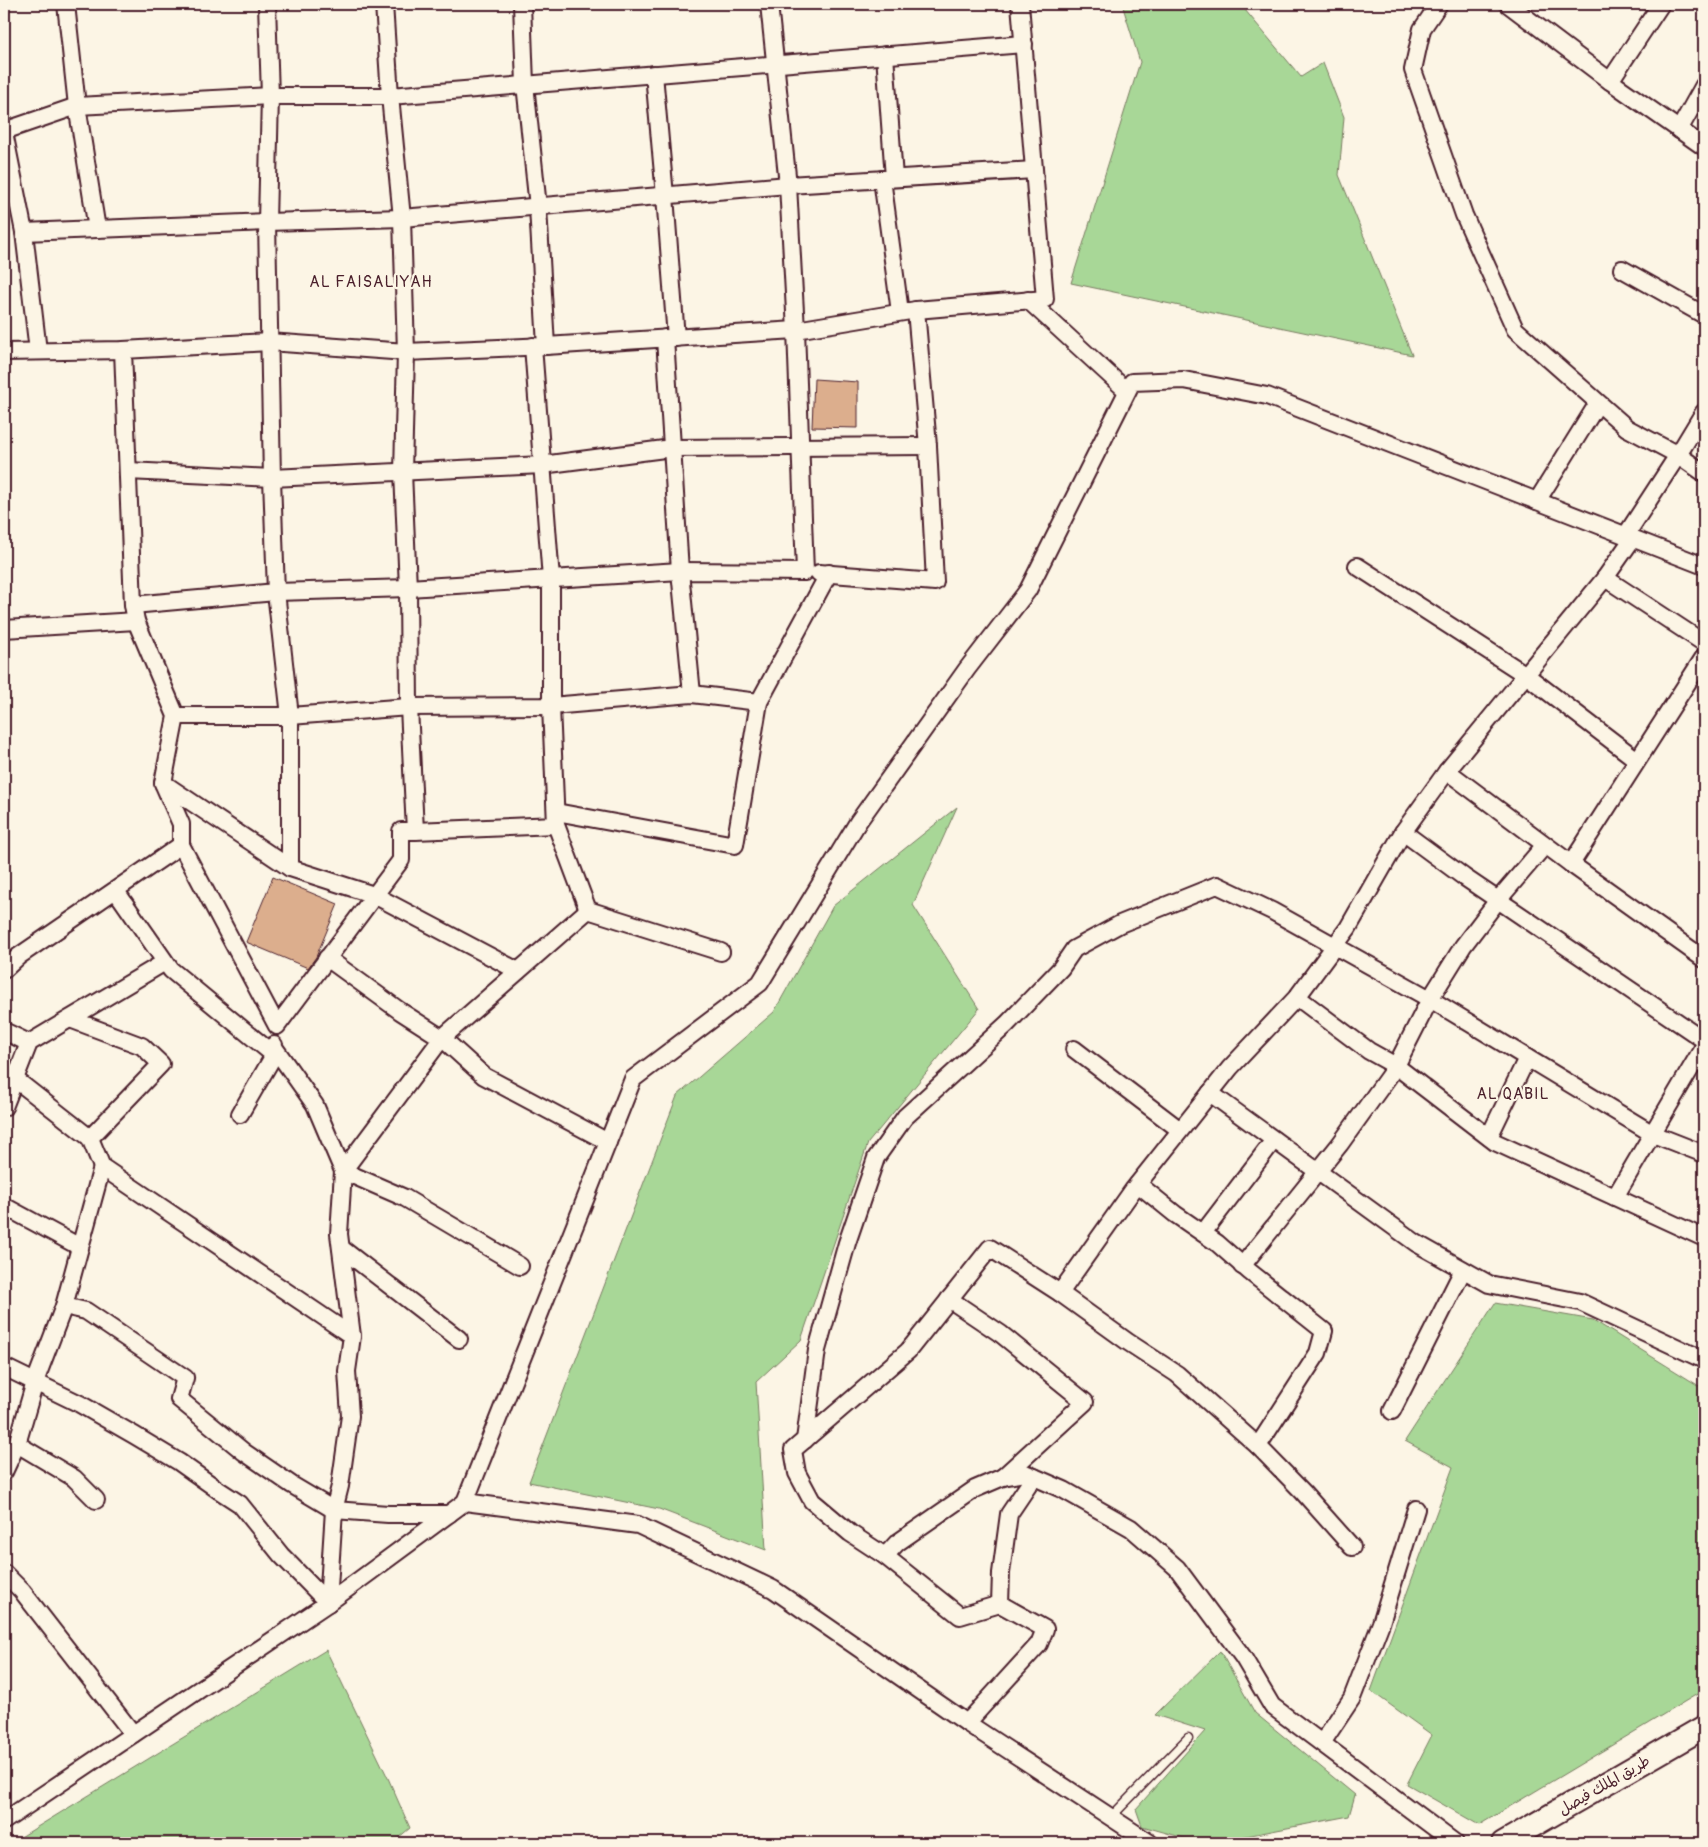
<svg xmlns="http://www.w3.org/2000/svg" width="1708" height="1847" viewBox="0 0 1708 1847" font-family="Pangolin,'Playpen Sans Arabic',sans-serif">
<style>
.green{fill:#a8d797;stroke:#797b61}
.building{fill:#dcae8d;stroke:#4a1f2b}
.lines{fill:none;stroke-linecap:round;stroke-linejoin:round}
.lane-casing{stroke:#4a1f2b;stroke-width:11}
.street-casing{stroke:#4a1f2b;stroke-width:20}
.secondary-casing{stroke:#4a1f2b;stroke-width:26}
.lane{stroke:#fcf5e5;stroke-width:8}
.street{stroke:#fcf5e5;stroke-width:16}
.secondary{stroke:#fcf5e5;stroke-width:22}
.labels{text-anchor:middle;stroke-width:4.5;stroke-linejoin:round;paint-order:stroke}
.street-label{font-size:15px;fill:#4a1f2b;stroke:#fcf5e5}
.neighbourhood-label{font-size:16px;letter-spacing:1px;fill:#4a1f2b;stroke:#fcf5e5}
</style>
<rect width="100%" height="100%" fill="#fcf5e5"/>
<filter id="ink" filterUnits="userSpaceOnUse"><feTurbulence type="fractalNoise" baseFrequency=".02" numOctaves="2"/><feDisplacementMap in="SourceGraphic" scale="10" xChannelSelector="R" yChannelSelector="G"/><feConvolveMatrix kernelMatrix="1 2 1 2 8 2 1 2 1" color-interpolation-filters="sRGB"/></filter>
<g filter="url(#ink)">
<g class="green">
<path d="M1122,4H1240L1301,77L1323,63L1344,117L1339,175L1412,355L1071,283L1140,62Z"/>
<path d="M957,807L913,905L979,1009L868,1143L801,1340L756,1382L766,1550L659,1509L529,1482L677,1096L774,1012L833,906Z"/>
<path d="M1495,1303L1593,1320L1704,1389V1690L1479,1825L1407,1784L1432,1735L1371,1691L1453,1467L1405,1441Z"/>
<path d="M326,1650L388,1778L410,1828L392,1843H11Z"/>
<path d="M1220,1651L1255,1713L1355,1795L1349,1816L1210,1843H1202L1142,1826L1136,1809L1205,1731L1155,1715Z"/>
</g>
<g class="building">
<path d="M814,379L858,382V428L812,427Z"/>
<path d="M273,877L338,904L316,957L308,968L246,942Z"/>
</g>
<g class="lines">
<g class="lane-casing">
<path id="lane" d="M1111,1817L1188,1738"/>
</g>
<g class="street-casing">
<g id="street">
<path d="M66,4L77,106L97,229"/>
<path d="M267,4L270,96L267,222L272,478L276,592L290,716V868"/>
<path d="M522,4L525,84L538,207L546,346"/>
<path d="M1439,4L1422,29L1413,70L1464,215L1515,329L1627,428L1678,455L1704,473"/>
<path d="M1508,4L1610,81L1704,147"/>
<path d="M885,55L894,178"/>
<path d="M654,74L665,196L676,338"/>
<path d="M1610,81L1661,4"/>
<path d="M1679,130L1704,85"/>
<path d="M4,131L77,106L270,96H390L1024,44"/>
<path d="M4,132L24,232L38,351"/>
<path d="M882,179L900,312"/>
<path d="M24,232L267,222L402,218L788,185L1034,170"/>
<path d="M1622,269L1704,315"/>
<path d="M1028,300L1127,391"/>
<path d="M665,338L680,571L692,694"/>
<path d="M533,346L551,579V706L556,825L588,910"/>
<path d="M123,350L133,605L136,621L176,716L163,783L181,824V845L277,1026L401,860V831H415L409,707L408,588L403,472L406,352L402,218L390,96L384,4"/>
<path d="M4,352L123,350L269,342L406,352L546,346L796,330L916,310L1045,299L1020,4"/>
<path d="M128,471L272,478L542,465L672,448L928,446"/>
<path d="M1537,501L1598,403"/>
<path d="M1626,535L1678,455L1704,412"/>
<path d="M1357,566L1526,675L1637,760"/>
<path d="M819,573L935,582L928,446L916,310"/>
<path d="M1605,578L1704,643"/>
<path d="M133,605L276,592L408,588L680,571L805,572L796,330L788,185L769,4"/>
<path d="M4,629L136,621"/>
<path d="M176,716H290L409,707L551,706L692,694L759,702"/>
<path d="M1447,771L1571,864L1704,959"/>
<path d="M163,783L290,868L374,895L518,971"/>
<path d="M556,812L735,845L759,702L829,573"/>
<path d="M415,831L556,825"/>
<path d="M1403,832L1464,877L1704,1040"/>
<path d="M1571,864L1704,657"/>
<path d="M116,891L171,970L274,1055"/>
<path d="M327,958L400,1011L442,1038L484,1076L608,1142"/>
<path d="M4,970L19,956L181,845"/>
<path d="M1297,997L1369,1051L1396,1066L1495,1142L1704,1238"/>
<path d="M70,1019L142,1046L161,1064L90,1138L102,1167L352,1336"/>
<path d="M4,1031L29,1043"/>
<path d="M274,1047L315,1105L343,1171L339,1234L352,1336L347,1371L350,1416L340,1486L334,1510L328,1603"/>
<path d="M1074,1049L1180,1130"/>
<path d="M15,1079L90,1138"/>
<path d="M1210,1093L1416,1243L1489,1284L1580,1302L1704,1360"/>
<path d="M4,1107L29,1043L165,962"/>
<path d="M240,1114L274,1055V1045"/>
<path d="M1489,1137L1527,1058"/>
<path d="M1138,1184L1175,1214L1217,1243L1250,1272L1324,1331L1318,1353L1258,1446"/>
<path d="M1615,1197L1704,1046"/>
<path d="M4,1206L80,1247"/>
<path d="M1203,1233L1274,1140"/>
<path d="M341,1248L459,1339"/>
<path d="M520,1266L405,1198L343,1171L442,1038L588,910L721,952"/>
<path d="M1242,1266L1340,1144L1396,1066L1430,999L1463,946L1498,900L1545,845"/>
<path d="M1060,1293L1133,1190L1230,1068L1297,997L1348,928L1403,832L1447,771L1605,578L1633,538"/>
<path d="M949,1299L1001,1334L1085,1402L1003,1477"/>
<path d="M64,1306L86,1311L185,1378L179,1399L244,1452L292,1485L334,1510L388,1514H449"/>
<path d="M4,1367L80,1404L134,1435L179,1462L217,1489L240,1504L281,1555L328,1603"/>
<path d="M1392,1411L1463,1270"/>
<path d="M805,1440L817,1350L847,1243L876,1158L905,1117L1007,1024L1061,968L1074,949L1120,924L1217,885L1272,911L1430,999L1653,1134L1704,1154"/>
<path d="M17,1444L74,1478L96,1500"/>
<path d="M4,1472L17,1444L35,1382L64,1306L102,1167"/>
<path d="M1034,1477L1009,1514L1001,1573L1000,1604L960,1616L885,1556L850,1533L812,1501L797,1473L793,1450L908,1351L990,1248L1060,1293L1128,1342L1177,1374L1258,1446L1303,1492L1352,1547"/>
<path d="M465,1502L633,1079L760,983L858,822L967,669L1028,590L1132,382L1184,380L1267,396L1704,566"/>
<path d="M885,1556L897,1543L975,1489L1003,1477L1025,1473L1064,1490L1131,1528L1177,1568L1243,1657L1272,1706L1455,1843"/>
<path d="M4,1573L22,1591L133,1734"/>
<path d="M967,1723L1039,1644L1045,1629L1000,1604"/>
<path d="M1322,1743L1352,1698L1381,1623L1416,1509"/>
<path d="M4,1821L328,1603L465,1502L638,1525L773,1589L967,1723L1150,1843"/>
</g>
</g>
<g class="secondary-casing">
<path id="secondary" d="M1503,1843L1704,1727"/>
</g>
<use href="#lane" class="lane"/>
<use href="#street" class="street"/>
<use href="#secondary" class="secondary"/>
</g>
</g>
<g class="labels">
<g class="street-label">
<text transform="translate(1604 1785) rotate(-30)" y="5">طريق الملك فيصل</text>
</g>
<g class="neighbourhood-label">
<text x="371" y="287">AL FAISALIYAH</text>
<text x="1513" y="1099">AL QABIL</text>
</g>
</g>
<rect width="1708" height="1847" fill="none" stroke="#fcf5e5" stroke-width="20"/>
<rect x="10" y="10" width="1688" height="1827" fill="none" stroke="#4a1f2b" stroke-width="2" filter="url(#ink)"/>
</svg>
